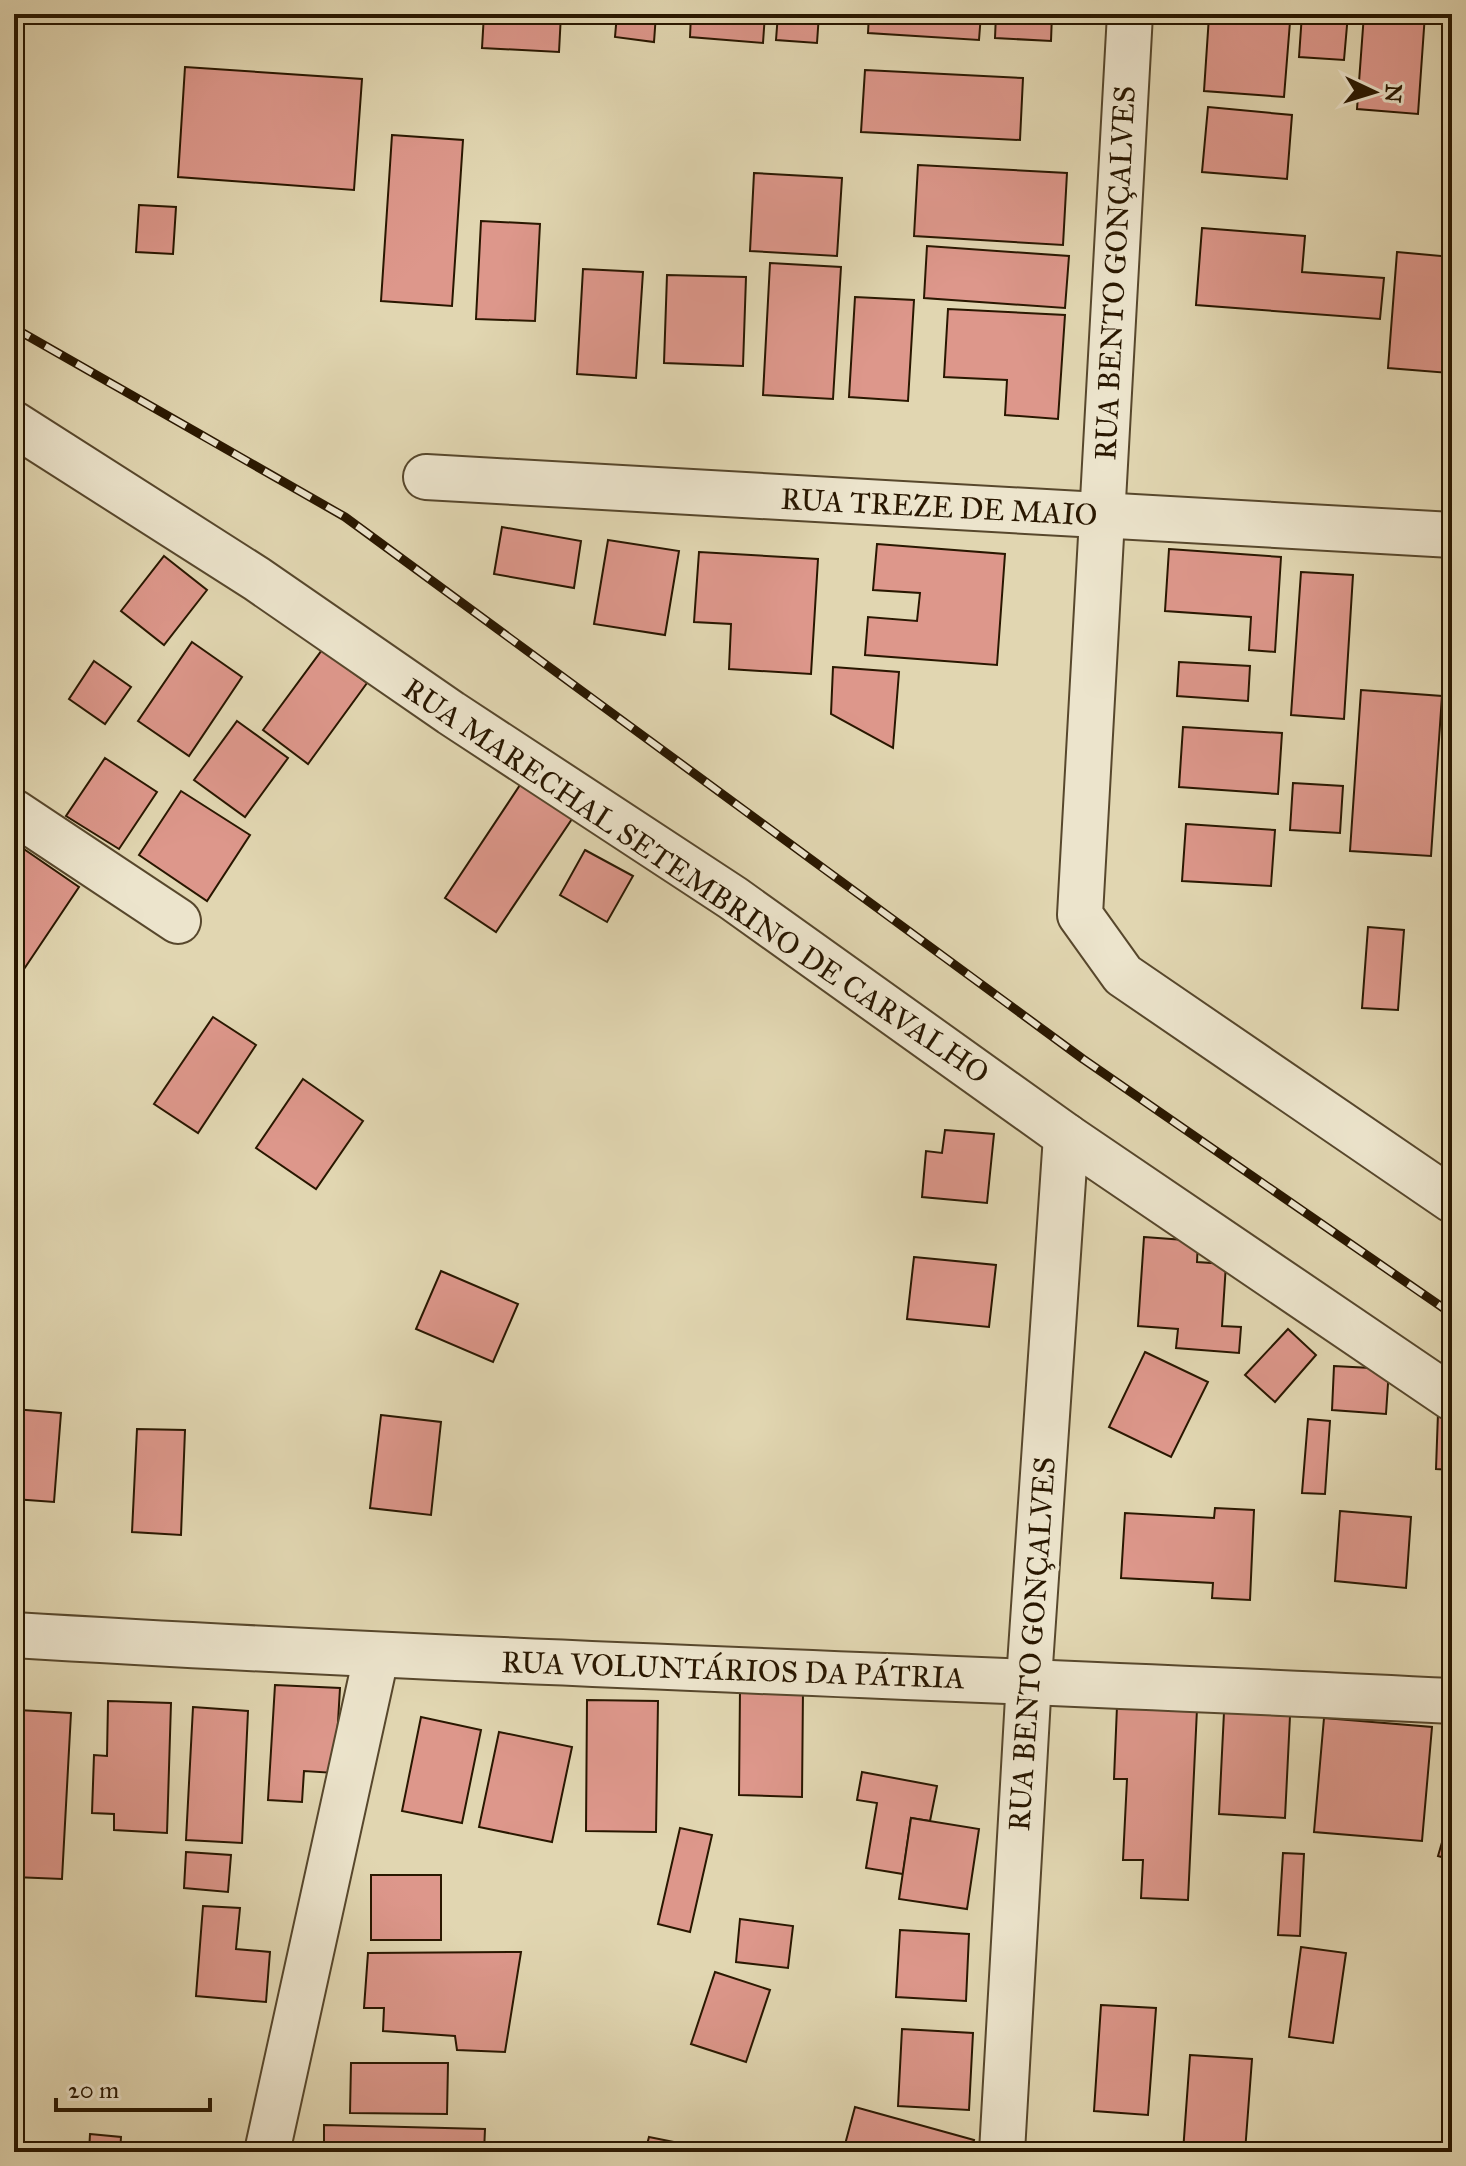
<svg xmlns="http://www.w3.org/2000/svg" width="1466" height="2166" viewBox="0 0 1466 2166" font-family="'IM FELL Great Primer',serif">
<style>
.building{fill:#dd978b;stroke:#291700;stroke-width:2}
.lines{fill:none;stroke-linecap:round;stroke-linejoin:round}
.street-casing{stroke:#57472c;stroke-width:48}
.street{stroke:#ece4cc;stroke-width:44}
.rail-casing{stroke:#291700;stroke-width:9}
.rail{stroke:#ece4cc;stroke-width:6;stroke-dasharray:18;stroke-linecap:butt}
.labels{text-anchor:middle;stroke-width:8;stroke-linejoin:round;paint-order:stroke}
.street-label{font-size:30px;fill:#291700;stroke:#ece4cc}
</style>
<rect width="100%" height="100%" fill="#e1d6b1"/>
<filter id="stains"><feTurbulence type="fractalNoise" baseFrequency=".0025" numOctaves="4"/><feColorMatrix values="0 0 0 0 .2 0 0 0 0 .09 0 0 0 0 .02 0 0 0 .5 -.17"/></filter>
<radialGradient id="worn" r=".72"><stop offset=".6" stop-color="#630" stop-opacity="0"/><stop offset="1" stop-color="#630" stop-opacity=".3"/></radialGradient>
<g class="building">
<path d="M392,14H467L466,23L392,18Z"/>
<path d="M484,14H561L559,52L482,48Z"/>
<path d="M617,14H656L654,42L615,37Z"/>
<path d="M691,14H765L763,43L690,37Z"/>
<path d="M778,14H819L817,43L776,40Z"/>
<path d="M869,14H981L979,40L868,33Z"/>
<path d="M996,14H1052L1051,41L995,38Z"/>
<path d="M1302,14H1348L1344,60L1299,57Z"/>
<path d="M1364,14H1425L1418,114L1357,109Z"/>
<path d="M1209,16L1290,22L1284,97L1204,91Z"/>
<path d="M185,67L362,79L354,190L178,177Z"/>
<path d="M865,70L1023,78L1020,140L861,132Z"/>
<path d="M1208,107L1292,115L1287,179L1202,172Z"/>
<path d="M392,135L463,140L452,306L381,301Z"/>
<path d="M918,165L1067,173L1063,245L914,236Z"/>
<path d="M754,173L842,178L837,256L750,251Z"/>
<path d="M139,205L176,207L173,254L136,252Z"/>
<path d="M481,221L540,224L535,321L476,319Z"/>
<path d="M1202,228L1305,236L1302,272L1384,278L1380,319L1196,305Z"/>
<path d="M927,246L1069,256L1065,308L924,298Z"/>
<path d="M1397,252L1452,257L1449,373L1388,368Z"/>
<path d="M770,263L841,267L833,399L763,395Z"/>
<path d="M583,269L643,272L636,378L577,374Z"/>
<path d="M667,275L746,277L743,366L664,363Z"/>
<path d="M855,297L914,300L908,401L849,397Z"/>
<path d="M948,309L1065,315L1058,419L1005,415L1007,380L944,377Z"/>
<path d="M502,527L581,541L574,588L494,574Z"/>
<path d="M608,540L679,551L665,635L594,624Z"/>
<path d="M877,544L1005,554L997,665L865,655L868,617L917,621L920,593L873,590Z"/>
<path d="M1169,549L1281,557L1275,652L1249,650L1251,617L1165,611Z"/>
<path d="M699,552L818,559L811,674L729,669L731,624L694,622Z"/>
<path d="M164,556L207,590L164,645L121,611Z"/>
<path d="M1301,572L1353,575L1344,719L1291,715Z"/>
<path d="M192,642L242,677L189,756L138,721Z"/>
<path d="M322,650L367,683L308,764L263,730Z"/>
<path d="M94,661L131,687L105,724L69,699Z"/>
<path d="M1179,662L1250,666L1248,701L1177,696Z"/>
<path d="M833,667L899,672L893,748L831,714Z"/>
<path d="M1361,690L1442,696L1431,856L1350,851Z"/>
<path d="M237,721L288,758L245,817L194,780Z"/>
<path d="M1183,727L1282,733L1278,794L1179,787Z"/>
<path d="M1452,754V812H1448Z"/>
<path d="M105,758L157,792L119,849L66,816Z"/>
<path d="M522,782L574,816L496,932L445,898Z"/>
<path d="M1293,783L1343,786L1340,833L1290,830Z"/>
<path d="M181,791L250,835L207,901L139,855Z"/>
<path d="M1186,824L1275,830L1271,886L1182,881Z"/>
<path d="M18,845L79,887L14,984V851Z"/>
<path d="M585,850L633,876L607,922L560,895Z"/>
<path d="M1368,927L1404,930L1398,1010L1362,1008Z"/>
<path d="M1452,1010V1063H1448Z"/>
<path d="M213,1017L256,1045L198,1133L154,1104Z"/>
<path d="M303,1079L363,1121L316,1189L256,1148Z"/>
<path d="M945,1130L994,1134L987,1203L922,1197L926,1151L942,1153Z"/>
<path d="M1144,1237L1198,1241L1197,1262L1226,1264L1222,1326L1241,1327L1239,1353L1176,1348L1178,1329L1138,1326Z"/>
<path d="M914,1257L996,1265L989,1327L907,1319Z"/>
<path d="M441,1271L518,1304L493,1362L416,1329Z"/>
<path d="M1288,1329L1316,1355L1275,1402L1245,1375Z"/>
<path d="M1145,1352L1208,1382L1171,1457L1109,1427Z"/>
<path d="M1334,1366L1389,1369L1386,1414L1332,1410Z"/>
<path d="M14,1409L61,1413L54,1502L14,1499Z"/>
<path d="M1438,1413L1452,1418V1470L1436,1469Z"/>
<path d="M381,1415L441,1422L431,1515L370,1508Z"/>
<path d="M1308,1419L1330,1421L1325,1494L1302,1493Z"/>
<path d="M137,1429L185,1430L181,1535L132,1532Z"/>
<path d="M1215,1508L1254,1510L1250,1600L1212,1598L1213,1583L1121,1578L1125,1513L1214,1518Z"/>
<path d="M1340,1511L1411,1517L1406,1588L1335,1581Z"/>
<path d="M1452,1544V1603L1445,1602Z"/>
<path d="M275,1685L340,1688L335,1773L304,1771L302,1802L268,1800Z"/>
<path d="M740,1689H803L802,1797L739,1795Z"/>
<path d="M587,1700L658,1701L656,1832L586,1831Z"/>
<path d="M108,1701L171,1703L167,1833L114,1830V1814L92,1813L94,1755L107,1756Z"/>
<path d="M1117,1706L1197,1709L1188,1900L1141,1898L1143,1860H1123L1127,1779H1114Z"/>
<path d="M193,1707L248,1711L242,1843L186,1840Z"/>
<path d="M18,1710L71,1713L62,1879L14,1877Z"/>
<path d="M1224,1712L1290,1716L1285,1818L1219,1814Z"/>
<path d="M421,1717L481,1730L462,1823L402,1811Z"/>
<path d="M1324,1718L1432,1727L1422,1841L1314,1832Z"/>
<path d="M499,1732L572,1747L552,1842L479,1827Z"/>
<path d="M862,1772L937,1786L930,1821L911,1818L903,1874L866,1868L877,1803L857,1800Z"/>
<path d="M1452,1808V1860L1438,1856Z"/>
<path d="M911,1818L979,1829L967,1909L899,1899Z"/>
<path d="M680,1828L712,1835L690,1932L658,1924Z"/>
<path d="M186,1852L231,1855L228,1892L184,1888Z"/>
<path d="M1283,1853L1304,1854L1300,1936L1278,1935Z"/>
<rect x="371" y="1875" width="70" height="65"/>
<path d="M203,1906L240,1908L236,1949L270,1952L266,2002L196,1996Z"/>
<path d="M740,1919L793,1926L788,1968L736,1962Z"/>
<path d="M900,1930L969,1934L966,2001L896,1997Z"/>
<path d="M1301,1947L1346,1953L1333,2043L1289,2037Z"/>
<path d="M521,1952L505,2052L457,2050L455,2036L383,2031L384,2008H364L368,1953Z"/>
<path d="M715,1972L770,1990L746,2062L691,2044Z"/>
<path d="M1101,2005L1156,2008L1148,2115L1094,2111Z"/>
<path d="M902,2029L973,2033L969,2110L898,2106Z"/>
<path d="M1190,2055L1252,2059L1245,2152H1183Z"/>
<path d="M351,2063H448L447,2114L350,2113Z"/>
<path d="M855,2107L974,2140L971,2152H843Z"/>
<path d="M324,2125L485,2129L484,2152H324Z"/>
<path d="M90,2134L121,2137L120,2152H89Z"/>
<path d="M649,2137L684,2144L682,2152H645Z"/>
</g>
<g class="lines">
<g class="street-casing">
<g id="street">
<path d="M1130,14L1080,915L1123,975L1452,1200"/>
<path d="M14,424L257,579L451,713L733,898L1066,1136L1452,1398"/>
<path d="M426,477L1452,535"/>
<path d="M14,812L178,921"/>
<path d="M14,1635C493,1664 973,1677 1452,1701"/>
<path d="M267,2152L376,1657"/>
<path d="M1002,2152L1029,1680L1066,1136"/>
</g>
</g>
<use href="#street" class="street"/>
<g class="rail-casing">
<path id="rail" d="M14,328L345,517L1083,1059L1452,1314"/>
</g>
<use href="#rail" class="rail"/>
</g>
<g class="labels">
<g class="street-label">
<text transform="translate(1115 273) rotate(-87)" y="10">RUA BENTO GONÇALVES</text>
<text transform="translate(939 507) rotate(3)" y="10">RUA TREZE DE MAIO</text>
<text transform="translate(696 881) rotate(34)" y="10">RUA MARECHAL SETEMBRINO DE CARVALHO</text>
<text transform="translate(1032 1644) rotate(-86)" y="10">RUA BENTO GONÇALVES</text>
<text transform="translate(733 1670) rotate(2)" y="10">RUA VOLUNTÁRIOS DA PÁTRIA</text>
</g>
</g>
<rect width="1466" height="2166" fill="none" stroke="#e1d6b1" stroke-width="48"/>
<rect x="16" y="16" width="1434" height="2134" fill="none" stroke="#291700" stroke-width="4"/>
<rect x="24" y="24" width="1418" height="2118" fill="none" stroke="#291700" stroke-width="2"/>
<g transform="translate(1374 92) rotate(94)" stroke="#ece4cc" stroke-width="6" paint-order="stroke">
<path d="M0-6L14 30L0 20L-14 30Z" fill="#291700"/>
<text y="-12" font-size="22" font-weight="bold" text-anchor="middle" fill="#291700">N</text>
</g>
<path d="M56 2098v12h154v-12" fill="none" stroke="#291700" stroke-width="4"/>
<text x="68" y="2098" font-size="24" fill="#291700" stroke="#ece4cc" stroke-width="6" paint-order="stroke">20 m</text>
<rect width="100%" height="100%" filter="url(#stains)"/>
<rect width="100%" height="100%" fill="url(#worn)"/>
</svg>
